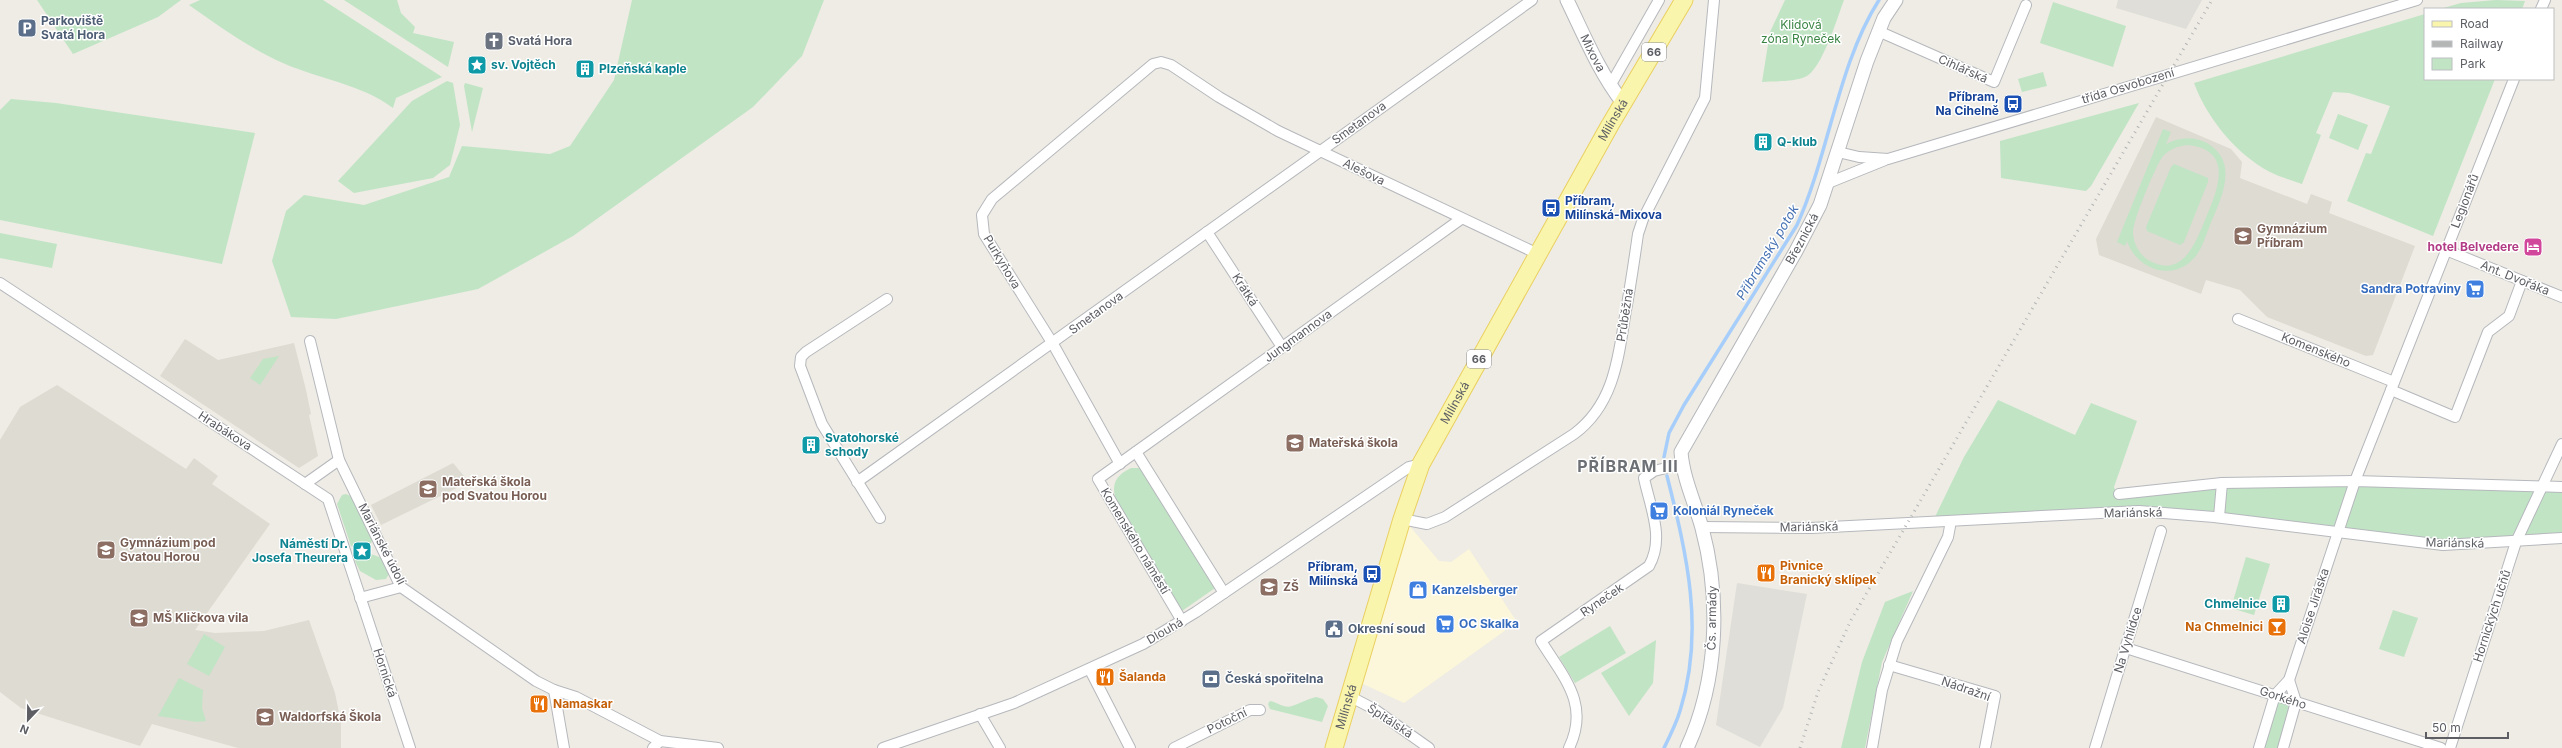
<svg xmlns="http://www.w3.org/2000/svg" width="2562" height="748" viewBox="0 0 2562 748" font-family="Inter,sans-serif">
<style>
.commercial{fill:#fcf7da}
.industrial{fill:#dfded8}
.education{fill:#dddbd2}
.green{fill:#c1e4c5;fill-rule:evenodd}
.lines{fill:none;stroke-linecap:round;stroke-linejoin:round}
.stream{stroke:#a7cefa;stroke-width:3.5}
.minor-casing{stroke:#b6b8bd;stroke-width:12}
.tertiary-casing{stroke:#b6b8bd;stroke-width:15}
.primary-casing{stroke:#ead061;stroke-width:19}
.minor{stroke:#fff;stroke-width:10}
.tertiary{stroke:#fff;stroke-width:13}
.primary{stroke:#faf5ac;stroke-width:17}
.rail{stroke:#b4b5b5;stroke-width:3;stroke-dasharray:1 5;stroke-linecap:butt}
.labels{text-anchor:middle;stroke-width:3;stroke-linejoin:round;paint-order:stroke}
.shield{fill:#fff;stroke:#8d8e92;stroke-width:1}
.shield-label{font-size:11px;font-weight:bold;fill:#5c5e64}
.service-label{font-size:12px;font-weight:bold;fill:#4e5e75;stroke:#fff;text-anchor:start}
.park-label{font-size:12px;fill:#3a8444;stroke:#fff}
.worship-label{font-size:12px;font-weight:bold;fill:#5b616d;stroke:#fff;text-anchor:start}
.street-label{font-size:12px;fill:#5c5e64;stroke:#fff}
.culture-label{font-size:12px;font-weight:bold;fill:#0d838f;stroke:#fff;text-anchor:start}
.transit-label{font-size:12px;font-weight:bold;fill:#164399;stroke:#fff;text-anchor:end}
.education-label{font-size:12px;font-weight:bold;fill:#785e54;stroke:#fff;text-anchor:start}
.hotel-label{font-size:12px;font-weight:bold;fill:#b23c85;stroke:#fff;text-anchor:end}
.shop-label{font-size:12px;font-weight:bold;fill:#366cbe;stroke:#fff;text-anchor:start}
.food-label{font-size:12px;font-weight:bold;fill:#c56008;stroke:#fff;text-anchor:start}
.water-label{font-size:13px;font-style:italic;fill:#4873b4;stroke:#fff}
.district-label{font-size:16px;font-weight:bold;letter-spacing:1px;fill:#6d7075;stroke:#fff}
</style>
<rect width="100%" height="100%" fill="#eeece4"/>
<path class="commercial" d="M1408,524L1439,561L1451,562L1469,549L1517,622L1404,703L1361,683Z"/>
<g class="industrial">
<path d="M2118,0H2202L2186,29L2116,8Z"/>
<path d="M1737,583L1807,594L1783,708L1760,747L1716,725Z"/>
</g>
<g class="education">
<path d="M2156,117L2231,149L2242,162L2240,178L2307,204L2311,194L2332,202L2329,213L2415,246L2373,355L2366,356L2267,317L2240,290L2206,280L2201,294L2099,255L2096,239Z"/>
<path d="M185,339L218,360L294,343L306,390L311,414L309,415L318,456L299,468L160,376Z"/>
<path d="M57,385L186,469L194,458L218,476L212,484L270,524L195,630L215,633L264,631L309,620L335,693L341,723V748H238L152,724L140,746L21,708L0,692V440L20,407Z"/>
<path d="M453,463L469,482L381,525L371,505Z"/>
</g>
<g class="green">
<path d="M37,0H181L158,17L73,54Z"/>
<path d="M200,0H323L442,77L396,98L393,108C361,84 319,79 283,63C249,48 219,26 189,5Z"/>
<path d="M344,0H397L401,13L415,27L413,33L454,42L448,67Z"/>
<path d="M632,0H824L802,56L753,107L573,236L478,289L336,319L291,317L272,261L286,211L304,195L364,205L449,177L462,146L550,154L570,146L614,80Z"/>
<path d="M1785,0H1844C1837,18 1822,70 1805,77C1793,82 1774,81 1762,82L1770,32Z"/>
<path d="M2496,0L2525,1L2522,9H2440L2461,3Z"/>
<path d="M2053,2L2126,26L2113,67L2040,43Z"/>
<path d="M2425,14V79H2495L2433,236L2347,201L2366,153L2371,154L2390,106L2349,93L2333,92L2316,133L2321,135L2302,184C2291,180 2280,177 2270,172C2236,154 2207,118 2194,83Z"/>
<path d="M2043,72L2047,86L2022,92L2018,79Z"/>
<path d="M447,81L453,83L460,125L450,165L433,178L354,193L338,181L412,101Z"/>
<path d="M465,83L483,88L472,132L464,86Z"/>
<path d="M11,99L56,103L255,133L222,264L0,220V110Z"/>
<path d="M2139,103L2091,186L2086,191L2001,178L2000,141Z"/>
<path d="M2338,114L2368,125L2358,150L2329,138Z"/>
<path d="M2163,129L2171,132L2166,144C2179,137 2194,136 2207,143C2240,163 2221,198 2210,225C2205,237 2202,251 2192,260C2170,282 2136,268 2127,241L2125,246L2117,242ZM2187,145C2233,149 2219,187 2207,215C2197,239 2184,281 2148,260C2139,254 2133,243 2133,232C2133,220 2156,165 2163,156C2170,149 2178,146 2187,145Z"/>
<path d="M2174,164L2208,178V182L2184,242L2180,245L2147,231L2146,227L2171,167Z"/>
<path d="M0,233L57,244L52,268L0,258Z"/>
<path d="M279,356L260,385L250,378L263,359Z"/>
<path d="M1998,400L2075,435L2091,403L2137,421L2114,487L2116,492L2222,483L2562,487V538L2443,545L2139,511L1933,521L1964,457Z"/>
<path d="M1131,468H1139L1146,472L1218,586L1179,613L1118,506C1111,488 1112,477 1131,468Z"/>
<path d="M346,494L353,497L373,539L370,545L357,549L351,546L337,504L342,495Z"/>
<path d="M371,554L387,560L390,572L386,579L376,580L360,571L355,561L357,557Z"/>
<path d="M2246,557L2270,564L2254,615L2231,608Z"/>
<path d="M1913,591L1882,662L1865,748H1841L1862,662L1885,602Z"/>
<path d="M2393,610L2418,618L2404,657L2379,649Z"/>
<path d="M1610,626L1626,653L1575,683L1559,657Z"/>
<path d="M204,634L225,647L209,676L187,664Z"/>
<path d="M1656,640L1653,683L1629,716L1601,673Z"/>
<path d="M179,678L203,690L202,708L206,721L197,722L158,716Z"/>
<path d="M1316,697L1323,699L1328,706L1322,722L1270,709L1268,704L1270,701C1277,702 1285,709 1292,706C1299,704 1307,699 1316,697Z"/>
<path d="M2278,699L2292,703L2278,748H2264Z"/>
</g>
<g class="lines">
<g class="stream">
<path d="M1664,457L1669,433L1684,405L1797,225C1829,154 1838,64 1879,0"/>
<path d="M1664,748C1670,736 1676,724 1680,711C1705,631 1687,555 1667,476"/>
</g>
<g class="minor-casing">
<g id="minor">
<path d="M2541,9L2545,0"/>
<path d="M1878,31L1994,82L2026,5"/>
<path d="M1610,86L1659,0"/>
<path d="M1838,152L1859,157L1888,159L2417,0"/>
<path d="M1828,183L1885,160"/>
<path d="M1207,232L1282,347"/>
<path d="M2446,250L2562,297"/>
<path d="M0,283L328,499L410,748"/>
<path d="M2238,319L2394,382"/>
<path d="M310,341L339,460L401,587L536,681L554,690L576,697L660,741L718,748"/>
<path d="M2391,390L2455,417L2488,332L2509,316L2522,281"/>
<path d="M1136,452L1224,593"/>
<path d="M1120,464L1053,344L984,234L982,215L992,199L1153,64L1161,62L1171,65L1219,97L1278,131L1538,254"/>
<path d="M857,482L1532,0"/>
<path d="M305,484L339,460"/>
<path d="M2119,494L2222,483L2355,481L2562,487"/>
<path d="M2219,517L2222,483"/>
<path d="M880,518L822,424L800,366L801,357L806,352L887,299"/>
<path d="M1402,519L1427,524L1445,517L1574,434C1613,405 1618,361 1625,316C1630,289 1634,262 1638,234L1643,219L1705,98L1714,0"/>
<path d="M1702,527L1811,528L2139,511L2214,517L2443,545L2562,538"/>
<path d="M360,598L401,587"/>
<path d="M1182,621L1098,479L1461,219"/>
<path d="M2126,648L2441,748"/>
<path d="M1889,665L1995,696L1985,748"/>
<path d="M1090,670L1130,748"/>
<path d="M554,690L564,748"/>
<path d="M1349,696L1374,709L1429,748"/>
<path d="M980,714L1000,748"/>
<path d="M653,748L660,741"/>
<path d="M883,748L1014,703L1143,644L1196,612L1409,467L1421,464"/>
<path d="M1174,748L1250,710H1260"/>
<path d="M1569,748C1590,704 1564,678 1541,641L1649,566C1665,538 1650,507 1644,478L1654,471L1682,464"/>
<path d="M1872,748L1882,690L1897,641L1948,537L1951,521"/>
<path d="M2095,748L2161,531"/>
<path d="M2259,748L2275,695L2289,680L2355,481L2514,79"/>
<path d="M2283,748L2296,702L2289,680"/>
<path d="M2450,748L2516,542L2562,444"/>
</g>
</g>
<g class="tertiary-casing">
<g id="tertiary">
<path id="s1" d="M1567,0C1584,35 1599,72 1623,103"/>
<path id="s2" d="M1687,748C1718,681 1721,599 1702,528C1695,503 1683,478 1681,452L1796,251L1820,205L1867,61L1884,18L1896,0"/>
</g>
</g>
<g class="primary-casing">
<g id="primary">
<path id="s3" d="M1334,748L1402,519L1421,464L1610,125L1684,0"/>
</g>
</g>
<use href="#minor" class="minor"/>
<use href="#tertiary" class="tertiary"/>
<use href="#primary" class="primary"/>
<path class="rail" d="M1800,748L1818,692L1851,620L2212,0"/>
</g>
<defs>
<g id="parking-square" transform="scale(1)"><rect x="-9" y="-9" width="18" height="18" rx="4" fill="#5c6f8a" stroke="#fff"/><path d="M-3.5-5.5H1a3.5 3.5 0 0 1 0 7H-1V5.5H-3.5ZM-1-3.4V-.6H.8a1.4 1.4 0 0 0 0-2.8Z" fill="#fff"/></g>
<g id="church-square" transform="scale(1)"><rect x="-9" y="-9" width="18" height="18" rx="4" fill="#6b7280" stroke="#fff"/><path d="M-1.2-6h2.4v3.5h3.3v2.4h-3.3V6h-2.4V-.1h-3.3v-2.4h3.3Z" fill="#fff"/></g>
<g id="sight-square" transform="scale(1)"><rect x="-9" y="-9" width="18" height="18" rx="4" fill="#0f9aa8" stroke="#fff"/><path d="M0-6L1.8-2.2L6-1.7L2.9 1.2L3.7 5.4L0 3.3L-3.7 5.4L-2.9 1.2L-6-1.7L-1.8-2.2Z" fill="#fff"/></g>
<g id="building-square" transform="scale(1)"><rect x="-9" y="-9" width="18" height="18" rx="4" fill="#0f9aa8" stroke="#fff"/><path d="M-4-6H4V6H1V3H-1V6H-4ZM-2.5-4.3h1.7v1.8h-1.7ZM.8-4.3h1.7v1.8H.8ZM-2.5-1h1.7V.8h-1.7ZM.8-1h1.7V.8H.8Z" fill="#fff"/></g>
<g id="bus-square" transform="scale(1)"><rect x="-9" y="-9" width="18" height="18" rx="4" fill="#1a4fb4" stroke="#fff"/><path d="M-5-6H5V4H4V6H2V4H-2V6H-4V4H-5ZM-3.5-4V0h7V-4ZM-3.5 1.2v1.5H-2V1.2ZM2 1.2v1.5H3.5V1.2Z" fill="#fff"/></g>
<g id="school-square" transform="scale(1)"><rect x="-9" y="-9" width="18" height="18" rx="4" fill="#8d6e63" stroke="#fff"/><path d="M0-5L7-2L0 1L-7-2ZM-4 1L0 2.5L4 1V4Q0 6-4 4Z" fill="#fff"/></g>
<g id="hotel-square" transform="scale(1)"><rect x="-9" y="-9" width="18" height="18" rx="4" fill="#d1479c" stroke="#fff"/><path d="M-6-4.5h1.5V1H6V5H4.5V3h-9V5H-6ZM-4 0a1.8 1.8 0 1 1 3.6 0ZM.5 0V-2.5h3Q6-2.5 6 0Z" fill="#fff"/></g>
<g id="supermarket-square" transform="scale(1)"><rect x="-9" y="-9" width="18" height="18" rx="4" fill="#3f7fe0" stroke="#fff"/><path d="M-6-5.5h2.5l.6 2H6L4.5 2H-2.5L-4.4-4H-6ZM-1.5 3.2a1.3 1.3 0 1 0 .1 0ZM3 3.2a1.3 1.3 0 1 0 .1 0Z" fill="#fff"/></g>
<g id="restaurant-square" transform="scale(1)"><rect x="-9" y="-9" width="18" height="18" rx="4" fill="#e8710a" stroke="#fff"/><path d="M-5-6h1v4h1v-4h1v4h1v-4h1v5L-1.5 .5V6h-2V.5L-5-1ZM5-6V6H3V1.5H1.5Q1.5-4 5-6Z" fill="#fff"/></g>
<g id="shop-square" transform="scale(1)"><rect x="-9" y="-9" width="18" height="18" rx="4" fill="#3f7fe0" stroke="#fff"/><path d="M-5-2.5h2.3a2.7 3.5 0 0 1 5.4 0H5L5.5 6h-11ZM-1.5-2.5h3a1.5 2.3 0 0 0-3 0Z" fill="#fff"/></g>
<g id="bar-square" transform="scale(1)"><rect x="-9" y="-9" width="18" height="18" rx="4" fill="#e8710a" stroke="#fff"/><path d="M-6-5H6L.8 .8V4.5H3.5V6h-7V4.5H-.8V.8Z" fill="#fff"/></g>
<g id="civic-square" transform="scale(1)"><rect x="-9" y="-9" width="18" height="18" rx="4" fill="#5c6f8a" stroke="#fff"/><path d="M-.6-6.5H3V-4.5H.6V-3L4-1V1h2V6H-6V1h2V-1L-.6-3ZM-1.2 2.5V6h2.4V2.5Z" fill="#fff"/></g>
<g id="bank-square" transform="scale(1)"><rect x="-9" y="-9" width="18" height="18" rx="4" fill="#5c6f8a" stroke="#fff"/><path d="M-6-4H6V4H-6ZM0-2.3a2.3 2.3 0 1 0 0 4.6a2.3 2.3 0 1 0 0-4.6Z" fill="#fff"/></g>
</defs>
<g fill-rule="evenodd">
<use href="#parking-square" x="27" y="28"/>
<use href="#church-square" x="494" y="41"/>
<use href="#sight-square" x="477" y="65"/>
<use href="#building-square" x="585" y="69"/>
<use href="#bus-square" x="2013" y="104"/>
<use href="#building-square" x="1763" y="142"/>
<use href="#bus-square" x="1551" y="208"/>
<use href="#school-square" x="2243" y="236"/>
<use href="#hotel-square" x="2533" y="247"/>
<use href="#supermarket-square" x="2475" y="289"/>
<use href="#school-square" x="1295" y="443"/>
<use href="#building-square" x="811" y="445"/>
<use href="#school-square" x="428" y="489"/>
<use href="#supermarket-square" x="1659" y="511"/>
<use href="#school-square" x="106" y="550"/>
<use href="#sight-square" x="362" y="551"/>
<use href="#restaurant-square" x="1766" y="573"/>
<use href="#bus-square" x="1372" y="574"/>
<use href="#school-square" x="1269" y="587"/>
<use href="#shop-square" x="1418" y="590"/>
<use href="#building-square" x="2281" y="604"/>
<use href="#school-square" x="139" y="618"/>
<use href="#supermarket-square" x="1445" y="624"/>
<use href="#bar-square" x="2277" y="627"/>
<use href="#civic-square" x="1334" y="629"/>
<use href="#restaurant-square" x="1105" y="677"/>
<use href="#bank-square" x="1211" y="679"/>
<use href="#restaurant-square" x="539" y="704"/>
<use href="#school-square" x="265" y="717"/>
</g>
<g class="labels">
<g class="shield">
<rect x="1642" y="43" width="24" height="18" rx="3"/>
<rect x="1467" y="350" width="24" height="18" rx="3"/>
</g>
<g class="shield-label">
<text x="1654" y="56">66</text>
<text x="1479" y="363">66</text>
</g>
<g class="service-label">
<text x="41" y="25">Parkoviště<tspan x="41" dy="14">Svatá Hora</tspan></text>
<text x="1348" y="633">Okresní soud</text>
<text x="1225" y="683">Česká spořitelna</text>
</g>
<g class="park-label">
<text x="1801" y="29">Klidová<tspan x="1801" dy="14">zóna Ryneček</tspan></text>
</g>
<g class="worship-label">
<text x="508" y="45">Svatá Hora</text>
</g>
<g class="street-label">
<text dy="4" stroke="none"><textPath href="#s1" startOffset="59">Mixova</textPath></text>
<text transform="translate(1963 69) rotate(24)" y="4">Cihlářská</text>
<text transform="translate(2128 86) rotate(-17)" y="4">třída Osvobození</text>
<text dy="4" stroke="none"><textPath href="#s3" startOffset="691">Milínská</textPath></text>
<text transform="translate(1359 123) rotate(-36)" y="4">Smetanova</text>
<text transform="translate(1364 172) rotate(26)" y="4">Alešova</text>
<text transform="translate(2465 201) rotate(-69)" y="4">Legionářů</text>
<text dy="4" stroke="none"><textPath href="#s2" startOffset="549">Březnická</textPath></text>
<text transform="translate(1002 262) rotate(59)" y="4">Purkyňova</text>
<text transform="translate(2515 278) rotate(22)" y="4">Ant. Dvořáka</text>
<text transform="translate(1245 290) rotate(57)" y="4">Krátká</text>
<text transform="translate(1096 313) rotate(-36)" y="4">Smetanova</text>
<text transform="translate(1625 315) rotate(-81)" y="4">Průběžná</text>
<text transform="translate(1298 336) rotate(-36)" y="4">Jungmannova</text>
<text transform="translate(2316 350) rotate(22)" y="4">Komenského</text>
<text dy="4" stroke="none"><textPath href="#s3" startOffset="367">Milínská</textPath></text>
<text transform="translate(225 431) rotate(33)" y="4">Hrabákova</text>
<text transform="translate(2133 513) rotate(-1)" y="4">Mariánská</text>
<text transform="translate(1809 527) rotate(-1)" y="4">Mariánská</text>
<text transform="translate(1135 541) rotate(59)" y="4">Komenského náměstí</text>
<text transform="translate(2455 543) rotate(1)" y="4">Mariánská</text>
<text transform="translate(382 544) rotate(63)" y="4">Mariánské údolí</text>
<text transform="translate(1602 600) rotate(-34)" y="4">Ryneček</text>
<text transform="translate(2313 606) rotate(-72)" y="4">Aloise Jiráska</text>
<text transform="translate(2492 616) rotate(-72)" y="4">Hornických učňů</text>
<text transform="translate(1712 618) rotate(-89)" y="4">Čs. armády</text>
<text transform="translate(1165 631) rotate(-30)" y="4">Dlouhá</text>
<text transform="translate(2128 640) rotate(-73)" y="4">Na Vyhlídce</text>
<text transform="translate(385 673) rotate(72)" y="4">Hornická</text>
<text transform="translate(1966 689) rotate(19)" y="4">Nádražní</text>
<text transform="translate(2283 698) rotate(18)" y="4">Gorkého</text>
<text dy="4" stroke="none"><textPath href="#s3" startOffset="43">Milínská</textPath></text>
<text transform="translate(1227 721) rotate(-26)" y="4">Potoční</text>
<text transform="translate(1390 721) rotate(33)" y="4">Špitálská</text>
</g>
<g class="culture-label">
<text x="491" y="69">sv. Vojtěch</text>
<text x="599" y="73">Plzeňská kaple</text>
<text x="1777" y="146">Q-klub</text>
<text x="825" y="442">Svatohorské<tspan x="825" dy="14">schody</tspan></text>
<text x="348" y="548" text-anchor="end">Náměstí Dr.<tspan x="348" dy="14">Josefa Theurera</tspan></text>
<text x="2267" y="608" text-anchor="end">Chmelnice</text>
</g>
<g class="transit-label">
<text x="1999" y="101">Příbram,<tspan x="1999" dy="14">Na Cihelně</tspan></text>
<text x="1565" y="205" text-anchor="start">Příbram,<tspan x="1565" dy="14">Milínská-Mixova</tspan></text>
<text x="1358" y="571">Příbram,<tspan x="1358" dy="14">Milínská</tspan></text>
</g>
<g class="education-label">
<text x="2257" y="233">Gymnázium<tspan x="2257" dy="14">Příbram</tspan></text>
<text x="1309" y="447">Mateřská škola</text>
<text x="442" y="486">Mateřská škola<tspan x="442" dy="14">pod Svatou Horou</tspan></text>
<text x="120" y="547">Gymnázium pod<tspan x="120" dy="14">Svatou Horou</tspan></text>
<text x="1283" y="591">ZŠ</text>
<text x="153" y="622">MŠ Kličkova vila</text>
<text x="279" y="721">Waldorfská Škola</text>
</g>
<g class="hotel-label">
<text x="2519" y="251">hotel Belvedere</text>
</g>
<g class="shop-label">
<text x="2461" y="293" text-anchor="end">Sandra Potraviny</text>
<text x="1673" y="515">Koloniál Ryneček</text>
<text x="1432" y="594">Kanzelsberger</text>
<text x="1459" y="628">OC Skalka</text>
</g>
<g class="food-label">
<text x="1780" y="570">Pivnice<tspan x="1780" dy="14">Branický sklípek</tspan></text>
<text x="2263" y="631" text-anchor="end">Na Chmelnici</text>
<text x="1119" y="681">Šalanda</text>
<text x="553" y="708">Namaskar</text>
</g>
<g class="water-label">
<text transform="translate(1767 252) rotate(-59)" y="5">Příbramský potok</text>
</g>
<g class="district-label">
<text x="1628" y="472">PŘÍBRAM III</text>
</g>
</g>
<rect x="2424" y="8" width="130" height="72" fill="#ffffff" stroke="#bebfc1"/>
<rect x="2432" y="21" width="20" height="6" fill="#faf5ac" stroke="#bebfc1"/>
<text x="2460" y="28" font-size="12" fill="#5c5e64">Road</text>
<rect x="2432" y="41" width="20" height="6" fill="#b4b5b5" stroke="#bebfc1"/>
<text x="2460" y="48" font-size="12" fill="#5c5e64">Railway</text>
<rect x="2432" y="58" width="20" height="12" fill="#c1e4c5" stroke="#bebfc1"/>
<text x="2460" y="68" font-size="12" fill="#5c5e64">Park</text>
<g transform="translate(28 720) rotate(202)" stroke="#ffffff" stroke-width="3" paint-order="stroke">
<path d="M0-3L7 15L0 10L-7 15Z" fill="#5c5e64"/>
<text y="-6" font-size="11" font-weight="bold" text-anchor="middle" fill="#5c5e64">N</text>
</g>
<path d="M2426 732v6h82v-6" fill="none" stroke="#5c5e64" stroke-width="2"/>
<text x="2432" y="732" font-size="12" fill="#5c5e64" stroke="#ffffff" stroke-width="3" paint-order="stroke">50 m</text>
</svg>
